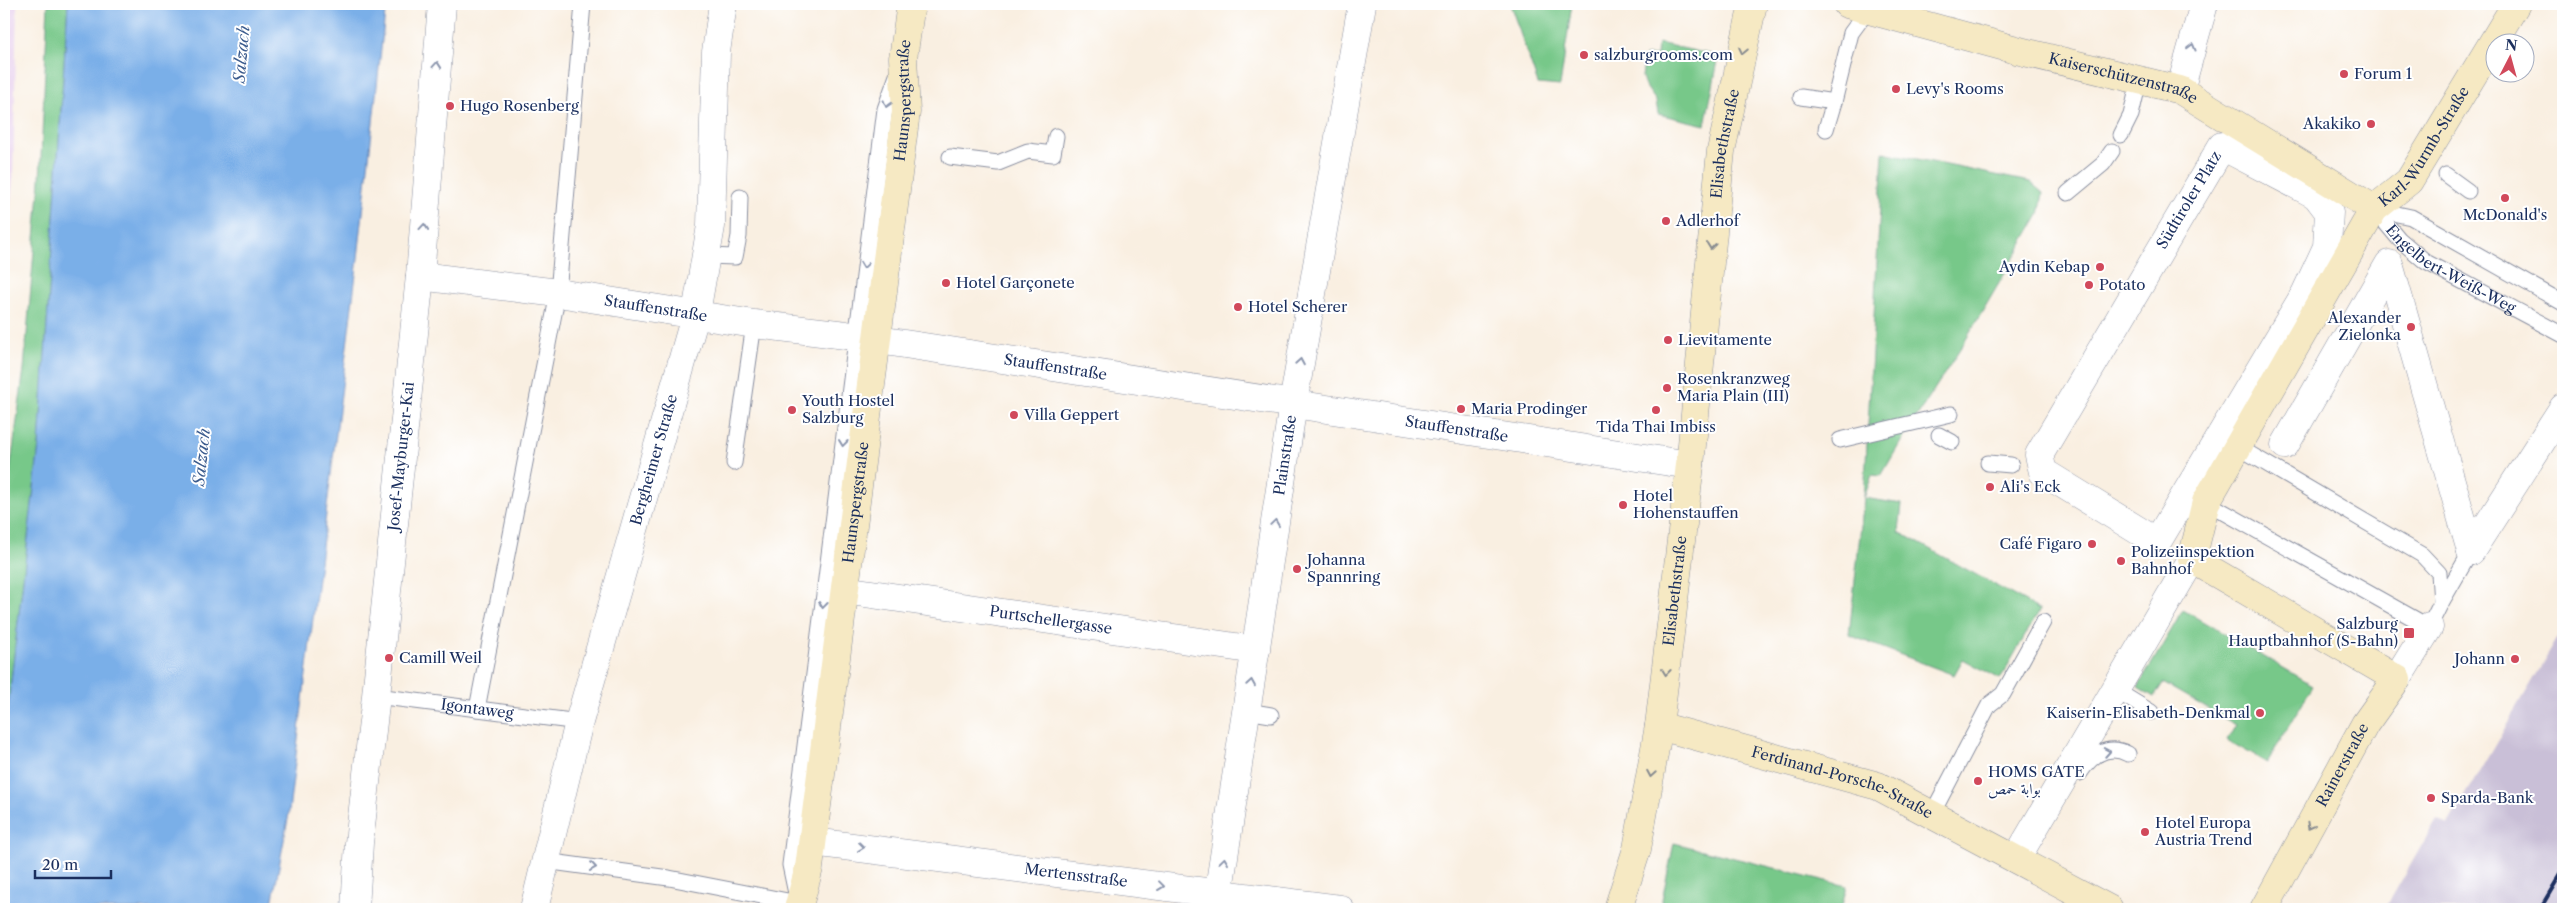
<svg xmlns="http://www.w3.org/2000/svg" width="2567" height="913" viewBox="0 0 2567 913" font-family="'Libre Caslon Text',Amiri,serif">
<style>
.built{fill:#e8d2ee}
.industrial{fill:#c9bfd7}
.green{fill:#77c889;stroke:#497c74}
.water{fill:#7aafe8;stroke:#4a6fa3}
.lines{fill:none;stroke-linecap:round;stroke-linejoin:round}
.lane-casing{stroke:#8a8fa0;stroke-width:17}
.street-casing{stroke:#8a8fa0;stroke-width:29}
.secondary-casing{stroke:#8a8fa0;stroke-width:29}
.lane{stroke:#fff;stroke-width:15}
.street{stroke:#fff;stroke-width:28}
.secondary{stroke:#f6e9c3;stroke-width:28}
.rail{stroke:#1b2f5e;stroke-width:4}
.oneway{stroke:#8d97ae}
.oneway2{stroke:#888c90}
.poi-dot{fill:#d1495b;stroke:#fff;stroke-width:2}
.labels{text-anchor:middle;stroke-width:4;stroke-linejoin:round;paint-order:stroke}
.poi-label{font-size:15px;fill:#1b2f5e;stroke:#fff;text-anchor:start}
.street-label{font-size:15px;fill:#1b2f5e;stroke:#fff}
.water-label{font-size:16px;font-style:italic;fill:#3c5c8e;stroke:#fff}
</style>
<rect width="100%" height="100%" fill="#fff"/>
<filter id="ink" filterUnits="userSpaceOnUse"><feTurbulence type="fractalNoise" baseFrequency=".02" numOctaves="2"/><feDisplacementMap in="SourceGraphic" scale="10" xChannelSelector="R" yChannelSelector="G"/><feConvolveMatrix kernelMatrix="1 2 1 2 8 2 1 2 1" color-interpolation-filters="sRGB"/></filter>
<filter id="wash" filterUnits="userSpaceOnUse"><feTurbulence type="fractalNoise" baseFrequency=".0096" numOctaves="4" result="noise"/><feDisplacementMap in="SourceGraphic" scale="20" xChannelSelector="R" yChannelSelector="G"/><feGaussianBlur stdDeviation="1.12" result="paint"/><feColorMatrix in="noise" values="0 0 0 0 0 0 0 0 0 0 0 0 0 0 0 0 0 1.4 0 .05"/><feComposite in="paint" operator="in"/></filter>
<g filter="url(#wash)">
<rect width="100%" height="100%" fill="#f9efe1"/>
<path class="built" d="M4,4H17L13,179L4,284Z"/>
<path class="industrial" d="M2563,629V909H2385L2437,819L2448,825Z"/>
<g class="green">
<path d="M48,4H68L39,446L4,740V515L24,369L40,180Z"/>
<path d="M1510,4H1572L1560,86L1538,84Z"/>
<path d="M1658,43L1719,56L1705,125L1658,114L1656,101L1644,84L1642,77L1645,56H1657Z"/>
<path d="M1883,152L2030,182L2043,193L2039,215L1961,348L1906,433L1881,476L1872,475L1864,498L1902,504L1899,532L2040,610L2000,679L1963,659L1954,675L1849,635L1864,498Z"/>
<path d="M2183,610L2313,685L2267,763L2227,740L2236,725L2163,683L2154,697L2138,687Z"/>
<path d="M1674,843L1847,886L1841,909H1660Z"/>
</g>
<path class="water" d="M68,4H386L358,258L288,819L271,909H4V740L39,446Z"/>
</g>
<g filter="url(#ink)">
<g class="lines">
<g class="lane-casing">
<g id="lane">
<path d="M1801,97L1834,102L1826,129"/>
<path d="M1834,102L1851,33L1862,18L1865,9"/>
<path d="M2121,135L2131,115L2139,81"/>
<path d="M950,157L998,163L1028,151L1053,154L1056,136"/>
<path d="M2446,175L2468,191"/>
<path d="M2068,193L2103,164L2112,151"/>
<path id="s1" d="M2374,209L2399,239L2426,262L2563,335"/>
<path d="M2374,209L2411,217L2563,303"/>
<path d="M707,256L735,257L739,236L740,197"/>
<path d="M1939,435L1952,442"/>
<path d="M1840,440L1951,414"/>
<path d="M734,463L754,324"/>
<path d="M1988,463L2011,465"/>
<path d="M2206,502L2429,627L2441,603L2439,573L2422,555L2238,447"/>
<path d="M2441,603L2471,551"/>
<path d="M2115,690L2151,712"/>
<path id="s2" d="M376,696L579,722"/>
<path d="M477,709L558,293L583,4"/>
<path d="M1247,711L1271,715"/>
<path d="M2080,773C2091,756 2107,743 2128,754"/>
<path d="M1932,814L1989,705L2003,694L2043,622"/>
<path d="M545,861L669,878L798,903L790,865L885,109L898,73"/>
</g>
</g>
<g class="street-casing">
<g id="street">
<path d="M2180,90L2204,4"/>
<path d="M2222,146L2316,195L2329,212L2327,247L2305,294L2157,542L2043,472L2039,455Z"/>
<path id="s3" d="M420,276L558,293L754,324L846,335L1690,465"/>
<path d="M2285,445L2389,264L2471,551"/>
<path d="M2471,551L2563,408"/>
<path id="s4" d="M844,590L1256,650"/>
<path d="M2397,679L2429,627"/>
<path id="s5" d="M813,842L1340,909"/>
<path d="M2016,859L2192,559"/>
<path id="s6" d="M355,909L359,843L376,696L420,276L442,4"/>
<path id="s7" d="M534,909L579,722L696,313L711,226L716,52L723,4"/>
<path id="s8" d="M1216,909L1293,404L1362,4"/>
</g>
</g>
<g class="secondary-casing">
<g id="secondary">
<path id="s9" d="M1847,4L2020,51L2180,90L2374,209"/>
<path id="s10" d="M1659,726L1878,786L2109,909"/>
<path id="s11" d="M798,909L809,868L906,112L903,58L911,4"/>
<path id="s12" d="M1618,909L1637,849L1659,726L1690,465L1721,151L1753,4"/>
<path id="s13" d="M2264,909L2365,724L2397,679L2192,559L2206,502L2374,209L2409,181L2516,4"/>
</g>
</g>
<use href="#lane" class="lane"/>
<use href="#street" class="street"/>
<use href="#secondary" class="secondary"/>
<path class="rail" d="M2540,909L2563,870"/>
</g>
<defs><path id="oneway-chevron" d="M-2-3.5L2.5 0L-2 3.5" fill="none" stroke-width="1.6" stroke-linecap="round" stroke-linejoin="round" transform="scale(1.25)"/></defs>
<g class="oneway">
<use href="#oneway-chevron" transform="translate(2192 47) rotate(-75)"/>
<use href="#oneway-chevron" transform="translate(437 65) rotate(-85)"/>
<use href="#oneway-chevron" transform="translate(887 104) rotate(107)"/>
<use href="#oneway-chevron" transform="translate(424 227) rotate(-85)"/>
<use href="#oneway-chevron" transform="translate(864 265) rotate(98)"/>
<use href="#oneway-chevron" transform="translate(1300 362) rotate(-80)"/>
<use href="#oneway-chevron" transform="translate(843 443) rotate(97)"/>
<use href="#oneway-chevron" transform="translate(1275 523) rotate(-82)"/>
<use href="#oneway-chevron" transform="translate(823 605) rotate(97)"/>
<use href="#oneway-chevron" transform="translate(1251 683) rotate(-81)"/>
<use href="#oneway-chevron" transform="translate(2107 752) rotate(-10)"/>
<use href="#oneway-chevron" transform="translate(861 847) rotate(7)"/>
<use href="#oneway-chevron" transform="translate(1224 861) rotate(-82)"/>
<use href="#oneway-chevron" transform="translate(593 867) rotate(8)"/>
<use href="#oneway-chevron" transform="translate(1161 886) rotate(7)"/>
</g>
<g class="oneway2">
<use href="#oneway-chevron" transform="translate(1743 51) rotate(102)"/>
<use href="#oneway-chevron" transform="translate(1711 246) rotate(96)"/>
<use href="#oneway-chevron" transform="translate(1666 672) rotate(97)"/>
<use href="#oneway-chevron" transform="translate(1651 774) rotate(100)"/>
<use href="#oneway-chevron" transform="translate(2310 826) rotate(119)"/>
</g>
</g>
<g class="poi-dot">
<circle cx="1584" cy="55" r="5"/>
<circle cx="2344" cy="74" r="5"/>
<circle cx="1896" cy="89" r="5"/>
<circle cx="450" cy="106" r="5"/>
<circle cx="2371" cy="124" r="5"/>
<circle cx="2505" cy="198" r="5"/>
<circle cx="1666" cy="221" r="5"/>
<circle cx="2100" cy="267" r="5"/>
<circle cx="946" cy="283" r="5"/>
<circle cx="2089" cy="285" r="5"/>
<circle cx="1238" cy="307" r="5"/>
<circle cx="2411" cy="327" r="5"/>
<circle cx="1668" cy="340" r="5"/>
<circle cx="1667" cy="388" r="5"/>
<circle cx="1461" cy="409" r="5"/>
<circle cx="792" cy="410" r="5"/>
<circle cx="1656" cy="410" r="5"/>
<circle cx="1014" cy="415" r="5"/>
<circle cx="1990" cy="487" r="5"/>
<circle cx="1623" cy="505" r="5"/>
<circle cx="2092" cy="544" r="5"/>
<circle cx="2121" cy="561" r="5"/>
<circle cx="1297" cy="569" r="5"/>
<rect x="2403" y="627" width="12" height="12" rx="2.5"/>
<circle cx="389" cy="658" r="5"/>
<circle cx="2515" cy="659" r="5"/>
<circle cx="2260" cy="713" r="5"/>
<circle cx="1978" cy="781" r="5"/>
<circle cx="2431" cy="798" r="5"/>
<circle cx="2145" cy="832" r="5"/>
</g>
<g class="labels">
<g class="poi-label">
<text x="1594" y="60">salzburgrooms.com</text>
<text x="2354" y="79">Forum 1</text>
<text x="1906" y="94">Levy's Rooms</text>
<text x="460" y="111">Hugo Rosenberg</text>
<text x="2361" y="129" text-anchor="end">Akakiko</text>
<text x="2505" y="220" text-anchor="middle">McDonald's</text>
<text x="1676" y="226">Adlerhof</text>
<text x="2090" y="272" text-anchor="end">Aydin Kebap</text>
<text x="956" y="288">Hotel Garçonete</text>
<text x="2099" y="290">Potato</text>
<text x="1248" y="312">Hotel Scherer</text>
<text x="2401" y="323" text-anchor="end">Alexander<tspan x="2401" dy="17">Zielonka</tspan></text>
<text x="1678" y="345">Lievitamente</text>
<text x="1677" y="384">Rosenkranzweg<tspan x="1677" dy="17">Maria Plain (III)</tspan></text>
<text x="802" y="406">Youth Hostel<tspan x="802" dy="17">Salzburg</tspan></text>
<text x="1471" y="414">Maria Prodinger</text>
<text x="1024" y="420">Villa Geppert</text>
<text x="1656" y="432" text-anchor="middle">Tida Thai Imbiss</text>
<text x="2000" y="492">Ali's Eck</text>
<text x="1633" y="501">Hotel<tspan x="1633" dy="17">Hohenstauffen</tspan></text>
<text x="2082" y="549" text-anchor="end">Café Figaro</text>
<text x="2131" y="557">Polizeiinspektion<tspan x="2131" dy="17">Bahnhof</tspan></text>
<text x="1307" y="565">Johanna<tspan x="1307" dy="17">Spannring</tspan></text>
<text x="2398" y="629" text-anchor="end">Salzburg<tspan x="2398" dy="17">Hauptbahnhof (S-Bahn)</tspan></text>
<text x="399" y="663">Camill Weil</text>
<text x="2505" y="664" text-anchor="end">Johann</text>
<text x="2250" y="718" text-anchor="end">Kaiserin-Elisabeth-Denkmal</text>
<text x="1988" y="777">HOMS GATE<tspan x="1988" dy="17">بوابة حمص</tspan></text>
<text x="2441" y="803">Sparda-Bank</text>
<text x="2155" y="828">Hotel Europa<tspan x="2155" dy="17">Austria Trend</tspan></text>
</g>
<g class="street-label">
<text dy="5" stroke="none"><textPath href="#s9" startOffset="286">Kaiserschützenstraße</textPath></text>
<text dy="5" stroke="none"><textPath href="#s11" startOffset="816">Haunspergstraße</textPath></text>
<text dy="5" stroke="none"><textPath href="#s12" startOffset="774">Elisabethstraße</textPath></text>
<text dy="5" stroke="none"><textPath href="#s13" startOffset="981">Karl-Wurmb-Straße</textPath></text>
<text transform="translate(2189 200) rotate(-59)" y="5">Südtiroler Platz</text>
<text dy="5" stroke="none"><textPath href="#s1" startOffset="99">Engelbert-Weiß-Weg</textPath></text>
<text dy="5" stroke="none"><textPath href="#s3" startOffset="238">Stauffenstraße</textPath></text>
<text dy="5" stroke="none"><textPath href="#s3" startOffset="642">Stauffenstraße</textPath></text>
<text dy="5" stroke="none"><textPath href="#s3" startOffset="1048">Stauffenstraße</textPath></text>
<text dy="5" stroke="none"><textPath href="#s8" startOffset="459">Plainstraße</textPath></text>
<text dy="5" stroke="none"><textPath href="#s6" startOffset="455">Josef-Mayburger-Kai</textPath></text>
<text dy="5" stroke="none"><textPath href="#s7" startOffset="465">Bergheimer Straße</textPath></text>
<text dy="5" stroke="none"><textPath href="#s11" startOffset="411">Haunspergstraße</textPath></text>
<text dy="5" stroke="none"><textPath href="#s12" startOffset="324">Elisabethstraße</textPath></text>
<text dy="5" stroke="none"><textPath href="#s4" startOffset="209">Purtschellergasse</textPath></text>
<text dy="5" stroke="none"><textPath href="#s2" startOffset="102">Igontaweg</textPath></text>
<text dy="5" stroke="none"><textPath href="#s13" startOffset="164">Rainerstraße</textPath></text>
<text dy="5" stroke="none"><textPath href="#s10" startOffset="192">Ferdinand-Porsche-Straße</textPath></text>
<text dy="5" stroke="none"><textPath href="#s5" startOffset="265">Mertensstraße</textPath></text>
</g>
<g class="water-label">
<text transform="translate(241 54) rotate(-85)" y="6">Salzach</text>
<text transform="translate(201 457) rotate(-84)" y="6">Salzach</text>
</g>
</g>
<rect width="2567" height="913" fill="none" stroke="#fff" stroke-width="20"/>
<g transform="translate(2510 58) rotate(6)"><circle r="24" fill="#ffffff" stroke="#a4acbf"/>
<path d="M0-4L9 19L0 12L-9 19Z" fill="#d1495b"/>
<text y="-8" font-size="14" font-weight="bold" text-anchor="middle" fill="#1b2f5e">N</text>
</g>
<path d="M35 870v8h76v-8" fill="none" stroke="#1b2f5e" stroke-width="2.5"/>
<text x="42" y="870" font-size="15" fill="#1b2f5e" stroke="#ffffff" stroke-width="4" paint-order="stroke">20 m</text>
</svg>
